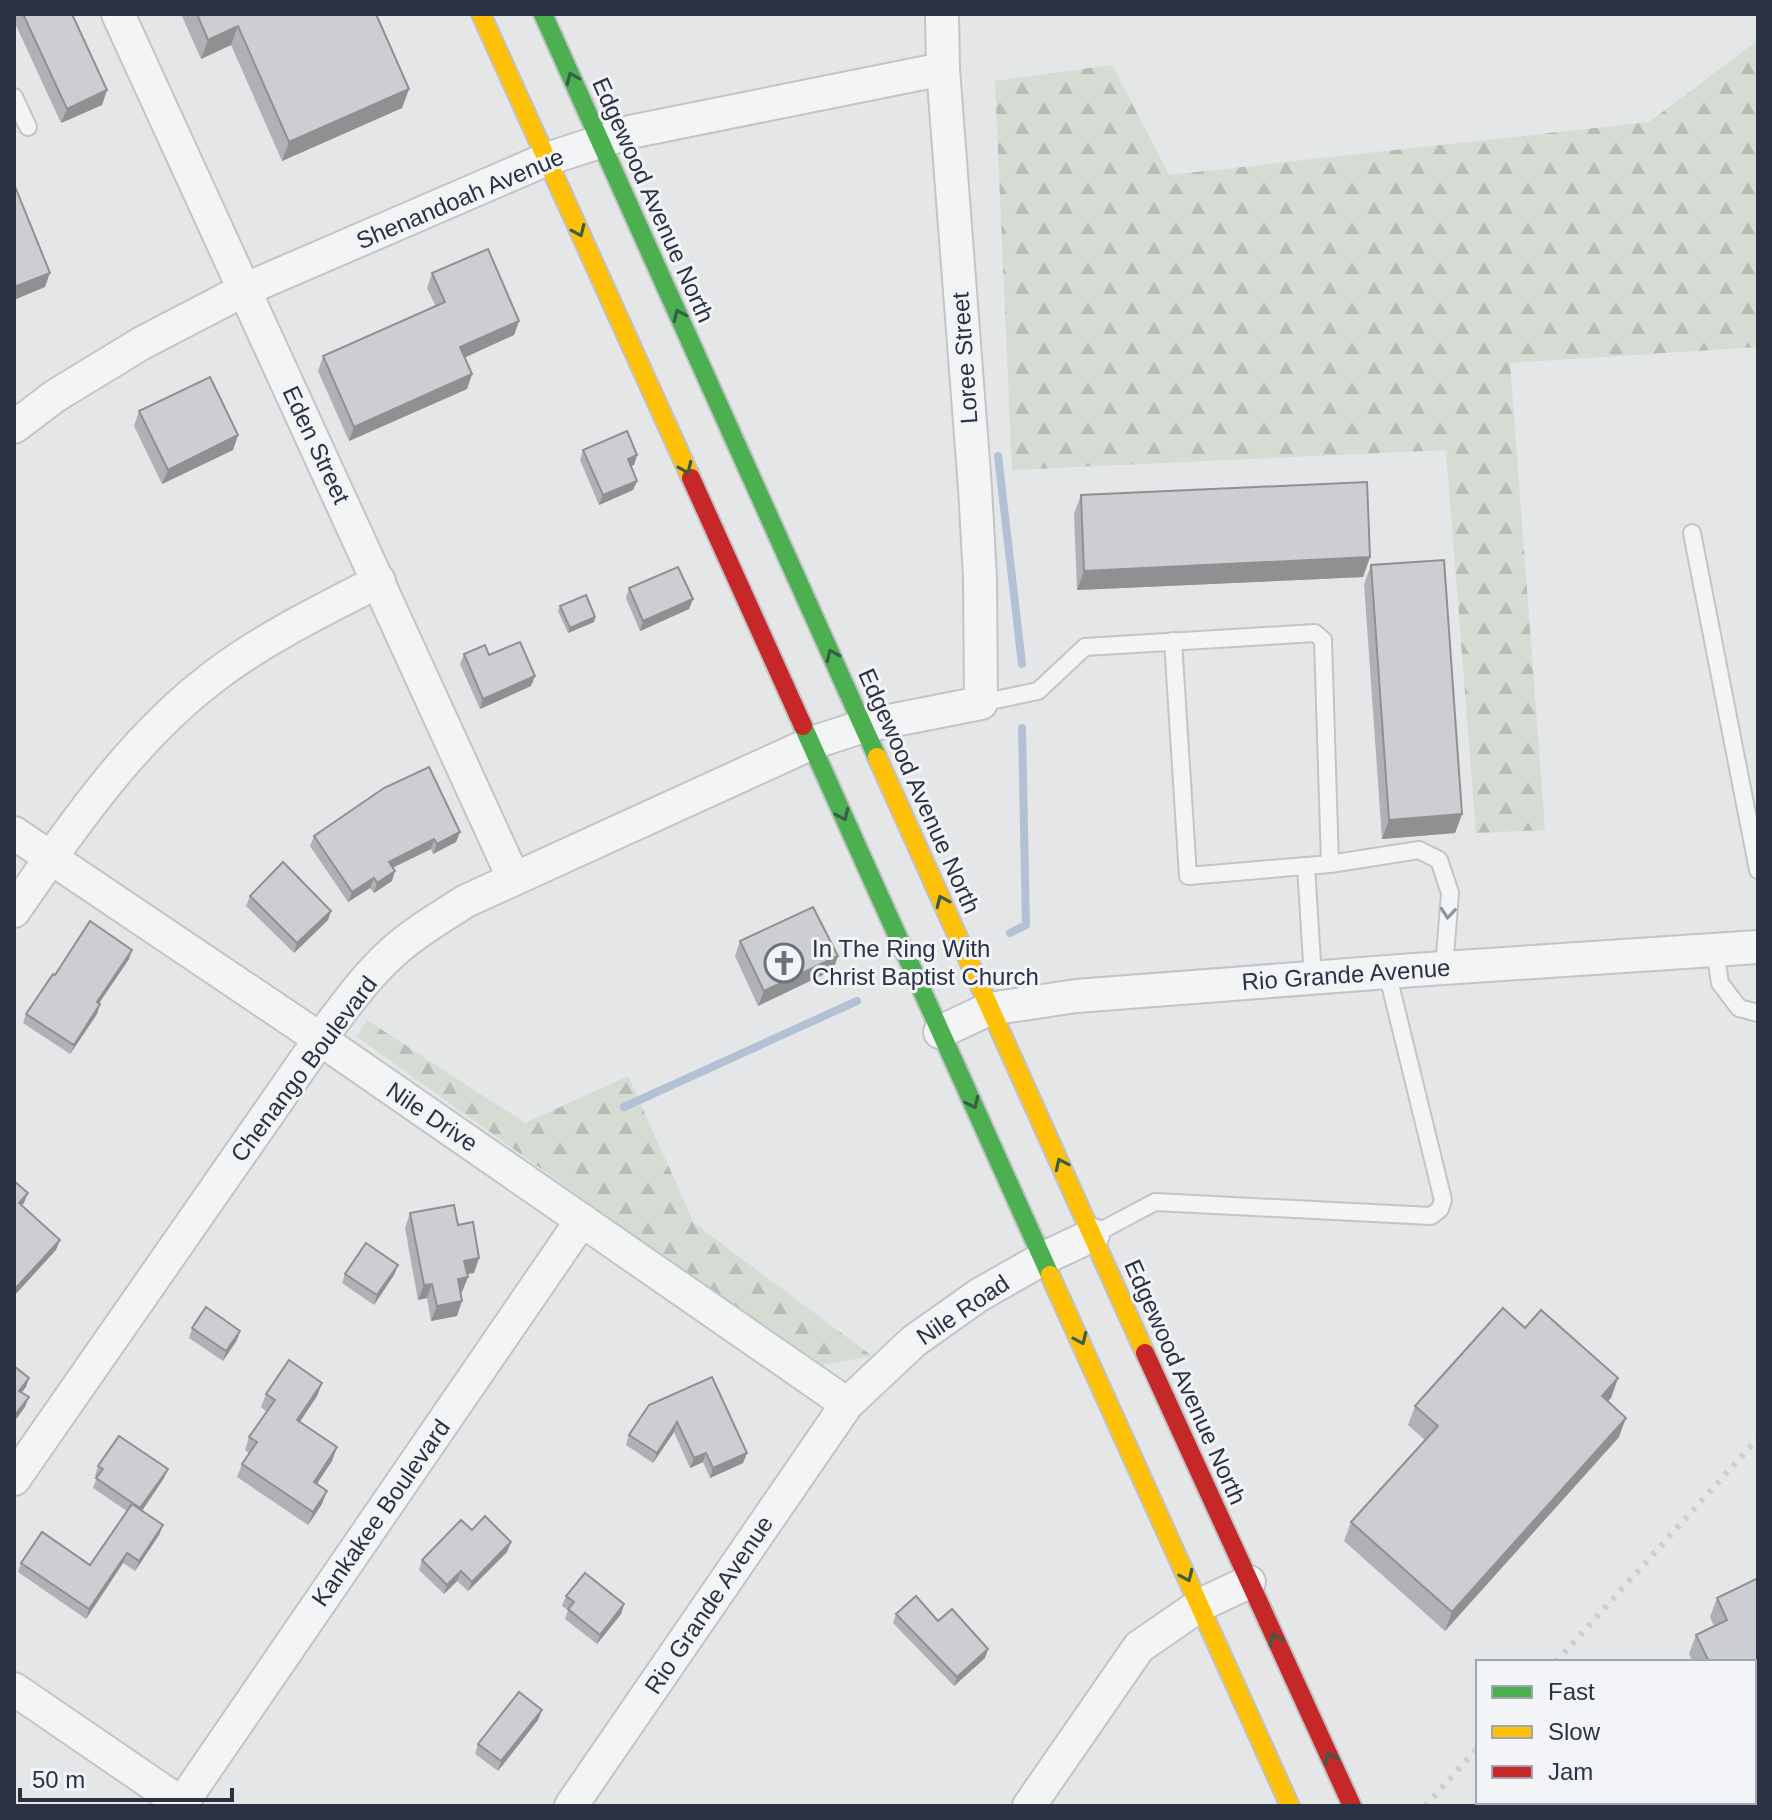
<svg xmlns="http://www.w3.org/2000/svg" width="1772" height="1820" viewBox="0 0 1772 1820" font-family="Helvetica,sans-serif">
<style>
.forest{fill:url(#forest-firs)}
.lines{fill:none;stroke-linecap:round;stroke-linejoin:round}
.stream{stroke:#b2c1d4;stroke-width:8}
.lane-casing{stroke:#c2c4c6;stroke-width:20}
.street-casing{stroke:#c2c4c6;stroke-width:36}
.fast-casing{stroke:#c0c2c6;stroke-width:22}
.slow-casing{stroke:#c0c2c6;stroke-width:22}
.jam-casing{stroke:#c0c2c6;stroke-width:22}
.lane{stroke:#f3f4f6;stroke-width:16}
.street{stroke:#f3f4f6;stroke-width:32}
.fast{stroke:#4caf50;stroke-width:18}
.slow{stroke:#ffc107;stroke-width:18}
.jam{stroke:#c62828;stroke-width:18}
.rail{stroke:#ccced1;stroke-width:6;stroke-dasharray:4 8;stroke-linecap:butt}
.wall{fill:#afb1b4}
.shaded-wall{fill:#8f9092}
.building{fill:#ccced1;stroke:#8f9092;stroke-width:2}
.oneway{stroke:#365e48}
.oneway2{stroke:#8e939c}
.labels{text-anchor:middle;stroke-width:6;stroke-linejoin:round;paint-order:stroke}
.street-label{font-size:24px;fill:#2a3243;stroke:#f2f4f8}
.poi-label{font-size:24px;fill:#2a3243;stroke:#f2f4f8;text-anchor:start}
</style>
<defs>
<pattern id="forest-firs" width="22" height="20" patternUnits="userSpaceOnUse" patternTransform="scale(2)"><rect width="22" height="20" fill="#d4dcd4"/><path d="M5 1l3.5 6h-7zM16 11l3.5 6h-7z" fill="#b6bdb7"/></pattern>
</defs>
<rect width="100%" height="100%" fill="#e4e6e8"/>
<g class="forest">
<path d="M1758,40V347L1510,363L1545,830L1476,833L1446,450L1012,470L995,81L1112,65L1169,175L1649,122Z"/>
<path d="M367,1020L525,1123L628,1076L694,1223L872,1356L817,1366L357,1037Z"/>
</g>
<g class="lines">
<g class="stream">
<path d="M998,456L1022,664"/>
<path d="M1010,933L1026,925L1022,728"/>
<path d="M624,1107L857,1001"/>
</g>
<g class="lane-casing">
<g id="lane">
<path d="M14,97L28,127"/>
<path d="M1692,533L1758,870"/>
<path d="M1173,641L1188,876L1330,864L1419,850L1439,860L1450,893L1444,968"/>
<path d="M981,703L1038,691L1085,647L1315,633L1323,640L1330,864"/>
<path d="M1306,866L1313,978"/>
<path d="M1715,951L1720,983L1739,1008L1758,1013"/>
<path d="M1093,1235L1155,1202L1431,1216L1440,1209L1443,1200L1387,972"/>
</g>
</g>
<g class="street-casing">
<g id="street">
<path d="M118,14L513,877"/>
<path d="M14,427L55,396L142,343L244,290L547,159L630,132L943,69"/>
<path d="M14,833L320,1039L847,1404"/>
<path d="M14,911C73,825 135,734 220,672C270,635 325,609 379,581"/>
<path d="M940,1032L989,1009L1076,996L1414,970L1758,947"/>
<path d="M14,1479L320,1039C342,1010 365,977 393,952C415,932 441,917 466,901L812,743L864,726L981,703L980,578L975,488L943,69L942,14"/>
<path d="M14,1689L185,1806"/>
<path d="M180,1806L582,1220"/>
<path d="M571,1806L847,1404L914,1341L979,1295L1044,1258L1093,1235"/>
<path d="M1029,1806L1139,1647L1200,1605L1249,1582"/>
</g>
</g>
<g class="fast-casing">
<g id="fast">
<path d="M543,14L877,757"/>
<path d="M803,726L1050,1275"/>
</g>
</g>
<g class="slow-casing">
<g id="slow">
<path d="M481,14L691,478"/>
<path d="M877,757L1145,1353"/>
<path d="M1050,1275L1290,1806"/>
</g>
</g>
<g class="jam-casing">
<g id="jam">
<path d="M691,478L803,726"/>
<path d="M1145,1353L1352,1806"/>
</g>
</g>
<use href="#lane" class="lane"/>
<use href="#street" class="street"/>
<use href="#fast" class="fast"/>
<use href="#slow" class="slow"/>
<use href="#jam" class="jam"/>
<g class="rail">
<path d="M1556,1662L1758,1438"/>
<path d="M1425,1806L1478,1748"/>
</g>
</g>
<g class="wall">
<path d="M14,14H72L107,90L102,105L61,123L14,21Z"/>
<path d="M181,14H376L409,89L402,108L282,161L231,45L201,59Z"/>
<path d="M432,273L519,321L514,335L465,357L472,374L467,389L349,441L318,371L323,356L436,307L427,288Z"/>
<path d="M139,411L238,435L233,450L162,484L134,426Z"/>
<path d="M583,450L637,455L634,465L631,466L637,481L633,490L599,505L580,460Z"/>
<path d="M1081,495L1370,557L1363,577L1077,590L1074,514Z"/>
<path d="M1371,565L1462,814L1455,833L1382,839L1364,584Z"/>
<path d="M629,588L693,599L689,609L640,631L626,598Z"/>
<path d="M560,606L595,617L594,622L568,633L558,611Z"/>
<path d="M464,654L489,655L531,686L480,709L460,664Z"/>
<path d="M460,832L456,842L433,854L431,849L393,868L392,881L374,893L370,888L348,902L310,846L314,836Z"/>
<path d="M250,896L331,911L328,920L294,953L246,906Z"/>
<path d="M740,941L838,956L833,970L758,1006L735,956Z"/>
<path d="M129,959L99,1003L100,1004L97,1014L70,1054L23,1023L26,1014L55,975Z"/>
<path d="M410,1213L458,1225L479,1258L474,1273L467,1274L468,1277L462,1292H460L457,1316L431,1321L427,1298L418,1300L405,1228Z"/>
<path d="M398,1265L394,1275L374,1305L342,1283L345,1274Z"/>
<path d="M192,1328L240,1331L237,1340L223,1361L189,1338Z"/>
<path d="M1525,1328L1618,1378L1611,1398L1608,1401L1619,1437L1445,1631L1344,1541L1351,1522L1425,1440L1408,1425L1415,1406Z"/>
<path d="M322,1383L317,1396L300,1422L337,1447L332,1461L317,1484L322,1504L308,1525L237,1477L242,1464L249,1453L245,1450L249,1437L267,1412L261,1407L266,1394Z"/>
<path d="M649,1405L747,1453L743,1463L710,1478L703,1462L690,1468L674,1432L653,1463L626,1445L629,1435Z"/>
<path d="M98,1466L164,1478L142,1511L163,1525L159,1535L135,1571L123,1563L86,1619L18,1572L21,1563L90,1565L127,1511L93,1488L97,1477L95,1476Z"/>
<path d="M472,1530L511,1542L507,1552L468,1591L457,1581L444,1594L419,1570L422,1560Z"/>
<path d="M566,1596L624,1604L621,1614L597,1644L565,1619L568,1610L562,1606Z"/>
<path d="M1717,1598L1754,1662H1693L1689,1654L1696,1635L1714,1626L1710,1617Z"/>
<path d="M896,1614L938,1621L988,1649L985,1658L954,1686L893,1623Z"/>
<path d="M542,1710L538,1720L498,1771L475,1754L478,1744Z"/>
</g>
<g class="shaded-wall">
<path d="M238,26L231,45L201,59L208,40Z"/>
<path d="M409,89L402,108L282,161L289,142Z"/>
<path d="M107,90L102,105L61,123L67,109Z"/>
<path d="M50,273L45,287L14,300V287Z"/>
<path d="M519,321L514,335L455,362L460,347Z"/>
<path d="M472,374L467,389L349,441L354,427Z"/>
<path d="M238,435L233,450L162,484L168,470Z"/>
<path d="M637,455L634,465L624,469L628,459Z"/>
<path d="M637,481L633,490L599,505L603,495Z"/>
<path d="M1370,557L1363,577L1077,590L1084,571Z"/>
<path d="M693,599L689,609L640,631L643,621Z"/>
<path d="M595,617L594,622L568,633L570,628Z"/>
<path d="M535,676L531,686L480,709L483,699Z"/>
<path d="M1462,814L1455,833L1382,839L1389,820Z"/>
<path d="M460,832L456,842L433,854L437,844Z"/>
<path d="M434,839L431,849L385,871L389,862Z"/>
<path d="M395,871L392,881L374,893L377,883Z"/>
<path d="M374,878L370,888L348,902L352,892Z"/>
<path d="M331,911L328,920L294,953L297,943Z"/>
<path d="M132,950L129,959L93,1012L97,1002Z"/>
<path d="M838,956L833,970L758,1006L764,991Z"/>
<path d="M100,1004L97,1014L70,1054L74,1045Z"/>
<path d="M28,1193L24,1203L15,1213L19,1203Z"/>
<path d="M60,1240L56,1250L14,1296V1290Z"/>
<path d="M479,1258L474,1273L459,1275L464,1261Z"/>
<path d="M398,1265L394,1275L374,1305L377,1295Z"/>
<path d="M468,1277L462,1292L453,1294L458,1279Z"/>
<path d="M432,1284L427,1298L418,1300L424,1285Z"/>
<path d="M462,1301L457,1316L431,1321L437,1306Z"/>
<path d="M240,1331L237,1340L223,1361L226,1351Z"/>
<path d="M29,1378L26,1387L16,1400L19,1391Z"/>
<path d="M1618,1378L1611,1398L1595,1415L1602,1396Z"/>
<path d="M322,1383L317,1396L292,1433L297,1420Z"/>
<path d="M29,1397L25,1407L14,1422V1416Z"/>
<path d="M1626,1418L1619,1437L1445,1631L1452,1612Z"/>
<path d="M677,1422L674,1432L653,1463L657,1453Z"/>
<path d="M337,1447L332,1461L309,1495L314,1482Z"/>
<path d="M706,1453L703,1462L690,1468L694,1458Z"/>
<path d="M747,1453L743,1463L710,1478L713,1468Z"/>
<path d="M168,1469L164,1478L137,1518L140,1508Z"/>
<path d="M327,1491L322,1504L308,1525L313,1512Z"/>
<path d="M163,1525L159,1535L135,1571L139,1561Z"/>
<path d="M511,1542L507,1552L468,1591L472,1582Z"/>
<path d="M127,1553L123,1563L86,1619L89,1609Z"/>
<path d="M461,1571L457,1581L444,1594L447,1585Z"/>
<path d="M624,1604L621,1614L597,1644L600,1635Z"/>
<path d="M988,1649L985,1658L954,1686L957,1677Z"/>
<path d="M1758,1685V1700L1754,1702V1687Z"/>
<path d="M542,1710L538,1720L498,1771L501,1761Z"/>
</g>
<g class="building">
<path d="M23,14H72L107,90L67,109Z"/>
<path d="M197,14H376L409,89L289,142L238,26L208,40Z"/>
<path d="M14,184L50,273L14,287Z"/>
<path d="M488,249L519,321L460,347L472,374L354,427L323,356L445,302L432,273Z"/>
<path d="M210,377L238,435L168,470L139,411Z"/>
<path d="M627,431L637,455L628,459L637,481L603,495L583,450Z"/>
<path d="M1367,482L1370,557L1084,571L1081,495Z"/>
<path d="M1444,560L1462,814L1389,820L1371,565Z"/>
<path d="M678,567L693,599L643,621L629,588Z"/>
<path d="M586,595L595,617L570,628L560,606Z"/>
<path d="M520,642L535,676L483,699L464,654L485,645L489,655Z"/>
<path d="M429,767L460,832L437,844L434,839L389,862L395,871L377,883L374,878L352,892L314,836L384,788Z"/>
<path d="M283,862L331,911L297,943L250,896Z"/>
<path d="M813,907L838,956L764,991L740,941Z"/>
<path d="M90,921L132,950L97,1002L100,1004L74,1045L26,1014L53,974L55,975Z"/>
<path d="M14,1181L28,1193L19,1203L60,1240L14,1290Z"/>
<path d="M454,1205L458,1225L473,1222L479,1258L464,1261L468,1277L458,1279L462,1301L437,1306L432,1284L424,1285L410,1213Z"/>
<path d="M366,1243L398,1265L377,1295L345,1274Z"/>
<path d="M206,1307L240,1331L226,1351L192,1328Z"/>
<path d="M1503,1308L1525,1328L1541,1310L1618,1378L1602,1396L1626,1418L1452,1612L1351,1522L1438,1426L1415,1406Z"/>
<path d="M289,1360L322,1383L297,1420L337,1447L314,1482L327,1491L313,1512L242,1464L257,1442L249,1437L275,1400L266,1394Z"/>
<path d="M14,1366L29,1378L19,1391L29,1397L14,1416Z"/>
<path d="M712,1377L747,1453L713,1468L706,1453L694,1458L677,1422L657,1453L629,1435L649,1405Z"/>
<path d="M119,1436L168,1469L140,1508L96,1478L103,1469L98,1466Z"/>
<path d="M132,1504L163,1525L139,1561L127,1553L89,1609L21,1563L42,1532L90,1565Z"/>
<path d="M485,1516L511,1542L472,1582L461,1571L447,1585L422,1560L461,1520L472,1530Z"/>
<path d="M585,1573L624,1604L600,1635L568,1609L574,1602L566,1596Z"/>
<path d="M1758,1578V1685L1754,1687V1662H1709L1696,1635L1727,1620L1717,1598Z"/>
<path d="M916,1596L938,1621L952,1609L988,1649L957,1677L896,1614Z"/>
<path d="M519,1692L542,1710L501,1761L478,1744Z"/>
</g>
<defs><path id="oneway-chevron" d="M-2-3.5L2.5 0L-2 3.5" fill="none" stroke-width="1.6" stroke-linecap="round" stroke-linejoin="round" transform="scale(2)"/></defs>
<g class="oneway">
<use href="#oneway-chevron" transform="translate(572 78) rotate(-114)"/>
<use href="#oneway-chevron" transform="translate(579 231) rotate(66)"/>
<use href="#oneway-chevron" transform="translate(679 315) rotate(-114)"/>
<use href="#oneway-chevron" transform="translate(686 468) rotate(66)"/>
<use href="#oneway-chevron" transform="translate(832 655) rotate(-114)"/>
<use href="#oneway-chevron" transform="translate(843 815) rotate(66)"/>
<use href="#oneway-chevron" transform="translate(942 901) rotate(-114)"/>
<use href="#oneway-chevron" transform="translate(973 1103) rotate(65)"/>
<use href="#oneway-chevron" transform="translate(1061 1164) rotate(-115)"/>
<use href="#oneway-chevron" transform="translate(1081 1339) rotate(66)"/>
<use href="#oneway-chevron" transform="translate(1187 1576) rotate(66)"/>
<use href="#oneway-chevron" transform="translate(1275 1639) rotate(-114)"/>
<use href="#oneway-chevron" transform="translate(1330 1758) rotate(-115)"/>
</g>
<use class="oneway2" href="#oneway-chevron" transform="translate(1448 913) rotate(95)"/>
<defs>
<g id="church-ring" transform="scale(2)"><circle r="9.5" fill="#f2f4f8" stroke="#6b717d" stroke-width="1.5"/><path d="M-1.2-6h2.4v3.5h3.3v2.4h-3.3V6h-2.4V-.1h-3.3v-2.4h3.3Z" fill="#6b717d"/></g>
</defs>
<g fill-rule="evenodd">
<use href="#church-ring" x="784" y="963"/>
</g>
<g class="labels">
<g class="street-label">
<text transform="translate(460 199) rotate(-23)" y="8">Shenandoah Avenue</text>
<text transform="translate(653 200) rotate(66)" y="8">Edgewood Avenue North</text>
<text transform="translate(965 358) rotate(-94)" y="8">Loree Street</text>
<text transform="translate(316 445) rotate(65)" y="8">Eden Street</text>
<text transform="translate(919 791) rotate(66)" y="8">Edgewood Avenue North</text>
<text transform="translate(1346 975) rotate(-4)" y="8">Rio Grande Avenue</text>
<text transform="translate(304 1069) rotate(-53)" y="8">Chenango Boulevard</text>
<text transform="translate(432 1117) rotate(34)" y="8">Nile Drive</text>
<text transform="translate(963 1310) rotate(-34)" y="8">Nile Road</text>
<text transform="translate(1185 1382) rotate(66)" y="8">Edgewood Avenue North</text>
<text transform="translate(381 1513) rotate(-55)" y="8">Kankakee Boulevard</text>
<text transform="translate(709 1605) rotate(-56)" y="8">Rio Grande Avenue</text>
</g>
<g class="poi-label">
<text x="812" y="957">In The Ring With<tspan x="812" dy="28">Christ Baptist Church</tspan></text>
</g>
</g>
<rect width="1772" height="1820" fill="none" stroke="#2a3243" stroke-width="32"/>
<rect x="1476" y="1660" width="280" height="144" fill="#f2f4f8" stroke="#a2a6b0" stroke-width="2"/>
<rect x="1492" y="1686" width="40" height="12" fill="#4caf50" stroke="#a2a6b0" stroke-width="2"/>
<text x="1548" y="1700" font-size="24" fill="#2a3243">Fast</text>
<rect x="1492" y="1726" width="40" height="12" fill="#ffc107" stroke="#a2a6b0" stroke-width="2"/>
<text x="1548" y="1740" font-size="24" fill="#2a3243">Slow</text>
<rect x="1492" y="1766" width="40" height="12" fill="#c62828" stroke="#a2a6b0" stroke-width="2"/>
<text x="1548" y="1780" font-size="24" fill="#2a3243">Jam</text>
<path d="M20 1788v12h212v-12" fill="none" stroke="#2a3243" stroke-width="4"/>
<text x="32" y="1788" font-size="24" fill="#2a3243" stroke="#f2f4f8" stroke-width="6" paint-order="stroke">50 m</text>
</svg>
